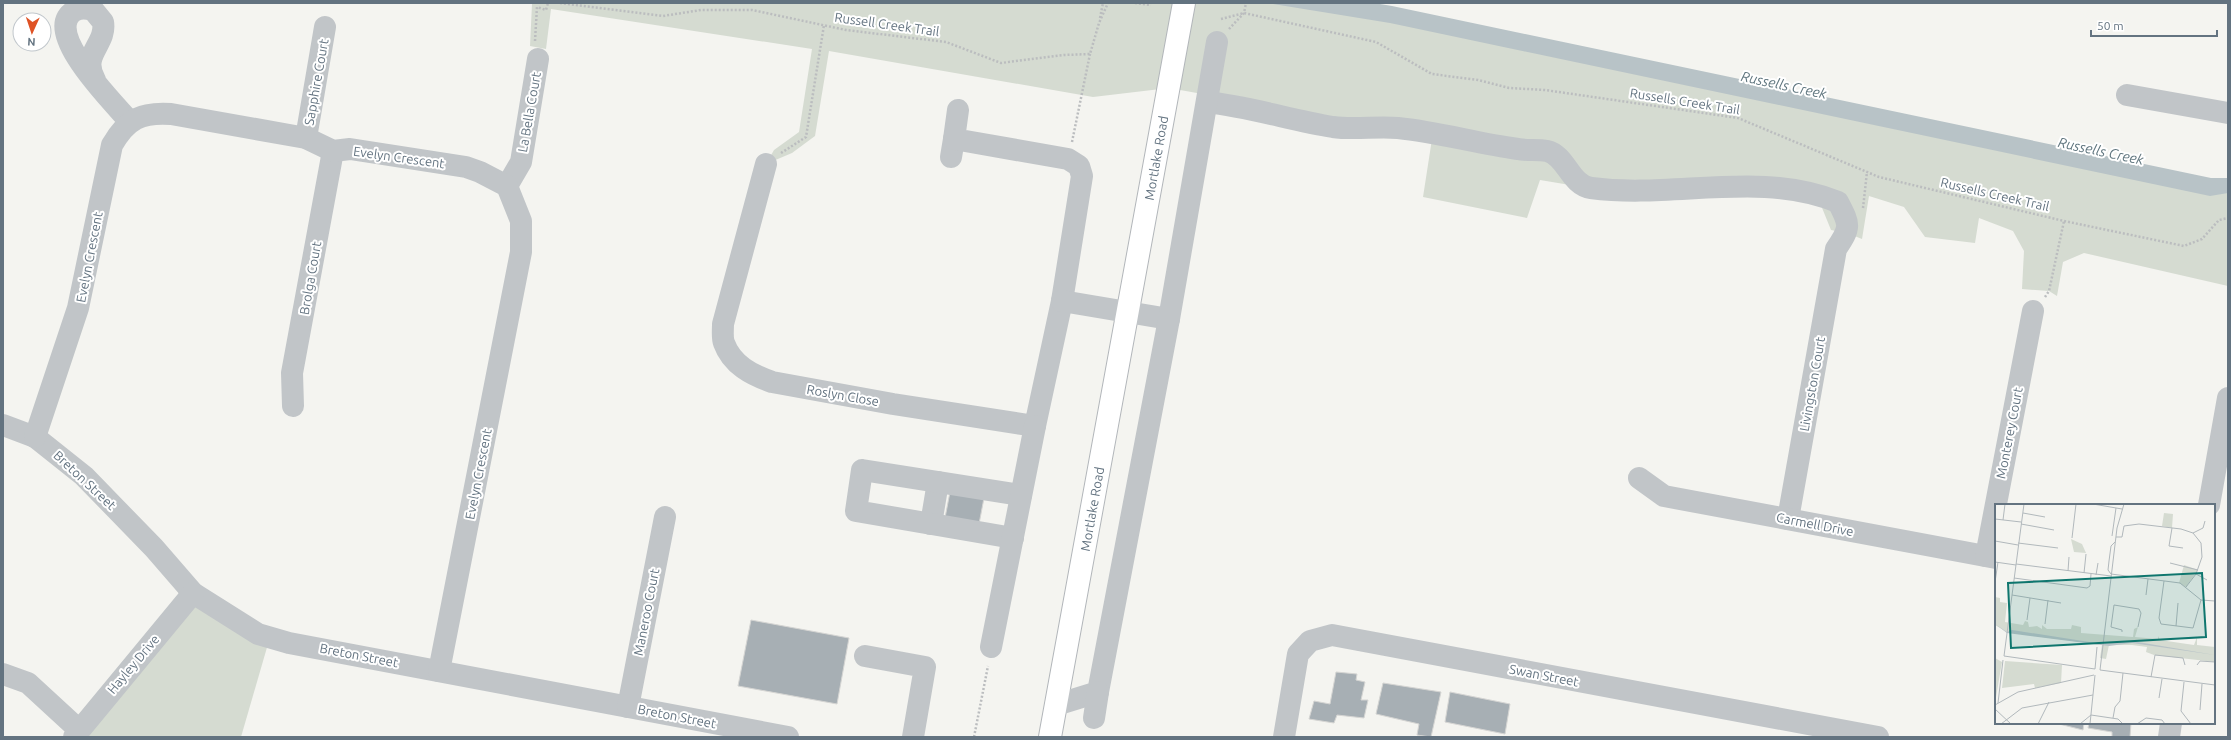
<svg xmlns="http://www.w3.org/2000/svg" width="2231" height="740" viewBox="0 0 2231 740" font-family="Ubuntu,sans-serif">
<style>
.green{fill:#d5dbd1}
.water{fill:#b8c3c7}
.building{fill:#a7afb4;stroke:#d5d5d3}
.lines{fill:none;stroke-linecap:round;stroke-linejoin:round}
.major-casing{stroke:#b2b6ba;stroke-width:24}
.path{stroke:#bbbdbf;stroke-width:2.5;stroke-dasharray:2 2;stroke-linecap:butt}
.minor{stroke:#c1c5c8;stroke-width:22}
.major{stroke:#fff;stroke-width:22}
.labels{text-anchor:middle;stroke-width:4;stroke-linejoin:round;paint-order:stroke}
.street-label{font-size:13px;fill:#637380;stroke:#fff}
.water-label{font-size:14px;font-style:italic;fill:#5f757e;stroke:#fff}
.inset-road{fill:none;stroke:#b1b8bc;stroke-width:1}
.view{fill:#0f766e;fill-opacity:0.15;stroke:#0f766e;stroke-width:2}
.inset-edge{fill:none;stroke:#637380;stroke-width:2}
</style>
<rect width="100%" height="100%" fill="#f4f4f0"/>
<g class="green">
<path d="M530,3H1337L2228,185V286L2084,253L2063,262L2057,296L2049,291L2022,289L2024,251L2013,231L1979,218L1975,243L1925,237L1904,207L1869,196L1862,239L1847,233L1831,230L1816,193L1588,188L1540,180L1527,218L1423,197L1434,126L1335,118L1169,88L1093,97L829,51L815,136L792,153L766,164L774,150L799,132L812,49L551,9L546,49L530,46L532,4Z"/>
<path d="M193,593L270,637L241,737H74Z"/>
</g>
<path class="water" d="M1267,3H1374L1392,6L2211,178H2228V193L2210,196L1390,23Z"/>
<g class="building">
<path d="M950,492L984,498L979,524L945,518Z"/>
<path d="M751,620L849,638L837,704L738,686Z"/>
<path d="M1336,672L1357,674L1356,680L1365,682L1361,700H1368L1364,718L1337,715L1334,723L1309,719L1314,701L1330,704Z"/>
<path d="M1383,683L1441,692L1431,737L1417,735L1419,724L1376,714Z"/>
<path d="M1450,692L1510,704L1505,734L1445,722Z"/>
<path d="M2055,723H2084L2083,730Z"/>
<path d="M2089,723H2131L2130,737H2112V732L2088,728Z"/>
</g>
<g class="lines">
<g class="major-casing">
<path id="major" d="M1050,737L1184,3"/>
</g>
<g class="path">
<path d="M560,3L663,16L701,10H752L846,30L946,42L1001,63L1064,55L1090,54L1099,23L1108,3"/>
<path d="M1135,3L1151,5"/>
<path d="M1100,18L1103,3"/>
<path d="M1221,19L1244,13L1376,42L1432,74L1478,80L1509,88L1545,90L1738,118L1879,177L2064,221L2184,246L2202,239L2219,220L2228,218"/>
<path d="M1229,29L1244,13L1246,3"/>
<path d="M535,41L537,7L546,10L548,3"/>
<path d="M1072,142L1090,54"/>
<path d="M781,153L806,137L824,25"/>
<path d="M1863,208L1867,172"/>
<path d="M2045,297L2049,291L2064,221"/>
<path d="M974,737L988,666"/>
</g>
<g class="minor">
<path d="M95,80C80,54 107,45 103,22L94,11C88,8 81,7 74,11C41,32 115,104 130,122"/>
<path d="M2127,95L2228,113"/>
<path d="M1207,102C1250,107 1291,120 1333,127C1354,130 1377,126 1398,128C1439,132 1478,144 1518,149C1527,151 1538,149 1547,151C1566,155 1570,185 1591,188C1673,199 1760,170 1838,202C1850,225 1851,227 1836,249L1788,519"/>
<path d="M306,138L325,27"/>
<path d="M951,157L954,139"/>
<path d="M766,164L723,324C723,330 722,338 724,343C732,365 752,375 772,382L893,404L1035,426L1062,301L1082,176L1079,166L1068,159L954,139L958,110"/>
<path d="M507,186L521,162L538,59"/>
<path d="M1062,301L1169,319"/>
<path d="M293,406L292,373L333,151"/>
<path d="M3,425L35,437L84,476L154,548L193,593L258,634L289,643L788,737"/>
<path d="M35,437L78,308L112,145C127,119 141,112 171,114L306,138L333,151L350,149L466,167L480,172L507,186L521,221V252L439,671"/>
<path d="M1639,478L1664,496L1996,558"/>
<path d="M2209,505L2228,398"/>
<path d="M931,524L938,482"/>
<path d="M1013,538L856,511L862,470L1021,495"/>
<path d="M1986,556L2033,311"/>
<path d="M991,647L1035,426"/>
<path d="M865,656L925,667L913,737"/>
<path d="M3,674L28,683L78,729"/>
<path d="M1056,705L1098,692L1169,319L1217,42"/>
<path d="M628,707L665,517"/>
<path d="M1094,718L1098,692"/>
<path d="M74,737L193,593"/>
<path d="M1284,737L1298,654L1310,641L1332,635L1878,737"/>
<path d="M2169,737L2171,723"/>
</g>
<use href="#major" class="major"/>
</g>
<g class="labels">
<g class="street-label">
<text transform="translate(887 24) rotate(8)" y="5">Russell Creek Trail</text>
<text transform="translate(316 82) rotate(-80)" y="5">Sapphire Court</text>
<text transform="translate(1685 101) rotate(9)" y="5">Russells Creek Trail</text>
<text transform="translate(529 112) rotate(-80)" y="5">La Bella Court</text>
<text transform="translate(399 157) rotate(8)" y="5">Evelyn Crescent</text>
<text transform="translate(1156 158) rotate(-80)" y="5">Mortlake Road</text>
<text transform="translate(1995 194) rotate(13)" y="5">Russells Creek Trail</text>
<text transform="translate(89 257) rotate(-79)" y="5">Evelyn Crescent</text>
<text transform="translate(310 278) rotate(-80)" y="5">Brolga Court</text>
<text transform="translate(1812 384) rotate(-80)" y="5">Livingston Court</text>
<text transform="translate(843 395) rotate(10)" y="5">Roslyn Close</text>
<text transform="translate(2009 433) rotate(-79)" y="5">Monterey Court</text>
<text transform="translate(478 474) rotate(-79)" y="5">Evelyn Crescent</text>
<text transform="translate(85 480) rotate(43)" y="5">Breton Street</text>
<text transform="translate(1092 509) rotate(-80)" y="5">Mortlake Road</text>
<text transform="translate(1815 524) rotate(11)" y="5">Carmell Drive</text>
<text transform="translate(646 612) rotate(-79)" y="5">Maneroo Court</text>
<text transform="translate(359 655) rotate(11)" y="5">Breton Street</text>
<text transform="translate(133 664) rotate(-50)" y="5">Hayley Drive</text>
<text transform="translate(1544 675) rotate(11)" y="5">Swan Street</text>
<text transform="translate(677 716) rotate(11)" y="5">Breton Street</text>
</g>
<g class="water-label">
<text transform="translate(1784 85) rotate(12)" y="5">Russells Creek</text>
<text transform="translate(2101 151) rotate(12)" y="5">Russells Creek</text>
</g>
</g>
<g transform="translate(1995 504)">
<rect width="220" height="220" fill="#f4f4f0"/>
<path d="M169,9L178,10L177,24L167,22ZM76,35L87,40L91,49L79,48ZM189,61L203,66L191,83L184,79ZM0,93L5,94V98L12,99L10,118L28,121L30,117L33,118L34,123L42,122L47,125V121L52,125H76L77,121L86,123V129L138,133L139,125L143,123L140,133L163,135V132L165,136L199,141L202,133V141L220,143V158L159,151L151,148L152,143L137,141H114L111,155L105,154L107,141L12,128L0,121ZM0,154L7,158L0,199ZM10,157L67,161L66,179L40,184L39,180L7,184Z" fill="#d5dbd1"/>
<path d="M0,120L12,128L17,126L107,140L137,137L220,151L137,139L114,142L12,129Z" fill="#b8c3c7"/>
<path class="inset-road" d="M98,0L127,5M28,9L50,13M0,15L26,18M8,16L10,0M26,20L59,26M177,24L174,42L188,44M198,29L208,24L210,17M117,32L121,4M121,33H127L129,22L144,20L186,25L198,29L206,39L207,53L201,70L191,83M77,34L81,0M0,37L23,41M120,38L116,42L114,57L113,66L116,70L185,79L206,96L220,97M23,39L63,44M0,58L21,61M175,59L203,66M21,60L116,72M73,67L74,53M89,69L91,50M201,70L212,76M101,71L103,59M19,74L92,84L95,82L96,70M169,77L164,114L166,120L198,124L206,96M0,78L3,58M17,91L66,99M151,91L153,75M32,116L35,94M50,120L53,96M181,122L183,99M127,128V126L116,123L119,101L144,105L146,109L143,123M9,152L29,0M9,152L100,165M202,161L205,157L220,158V164M100,165L102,143M105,166L220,181M105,166L122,24L129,0M156,173L160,151L188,154L190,161M189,178L186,207L196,220M164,194L167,175M3,199L8,156M0,201L23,188L99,171M0,205L16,220M205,206L207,180M118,214L120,203L125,197L128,169M6,220L27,204L98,191M43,220L54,198M85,220L96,211L123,215L128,220M95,220L100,171M142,220L151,214L167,216L170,220"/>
<path class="view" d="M207,69L211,133L16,144L13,79Z"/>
<rect width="220" height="220" class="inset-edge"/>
</g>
<rect width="2231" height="740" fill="none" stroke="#637380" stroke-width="8"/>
<g transform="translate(32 32) rotate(183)"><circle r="19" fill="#ffffff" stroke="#c1c7cc"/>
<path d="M0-3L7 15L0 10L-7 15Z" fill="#df5224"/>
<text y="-6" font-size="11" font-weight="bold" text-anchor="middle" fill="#637380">N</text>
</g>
<path d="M2091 30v6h126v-6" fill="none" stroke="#637380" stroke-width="2"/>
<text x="2097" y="30" font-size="12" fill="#637380" stroke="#ffffff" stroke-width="3" paint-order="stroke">50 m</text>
</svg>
